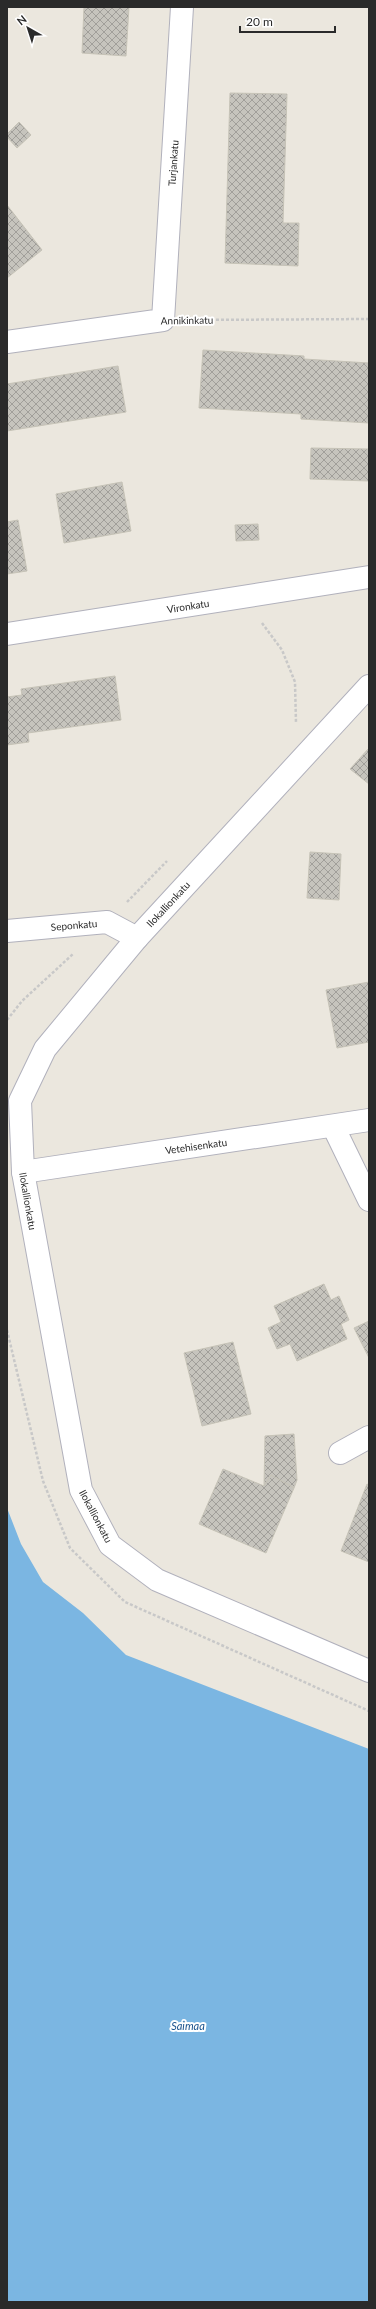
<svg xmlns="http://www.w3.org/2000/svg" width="376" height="2309" viewBox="0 0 376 2309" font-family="Lato,sans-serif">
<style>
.water{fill:#7bb6e2}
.building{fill:url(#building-cross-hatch);stroke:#c6c3b7}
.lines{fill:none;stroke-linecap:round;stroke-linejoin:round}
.street-casing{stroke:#b1b1bc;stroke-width:24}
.path{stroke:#c8c8c8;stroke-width:2.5;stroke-dasharray:3 2;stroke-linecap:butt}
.street{stroke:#fff;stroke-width:22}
.labels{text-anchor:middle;stroke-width:4;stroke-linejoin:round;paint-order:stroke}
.street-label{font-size:10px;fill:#2a2a2a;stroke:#fff}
.water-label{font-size:11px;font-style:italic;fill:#1b538d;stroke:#fff}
</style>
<defs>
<pattern id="building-cross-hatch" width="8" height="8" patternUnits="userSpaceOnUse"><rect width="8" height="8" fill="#c6c4bd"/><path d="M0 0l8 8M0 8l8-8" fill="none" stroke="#a19f9a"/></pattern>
</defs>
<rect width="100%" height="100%" fill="#ebe7de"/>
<path class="water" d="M7,1508L21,1544L43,1582L83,1613L126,1655L369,1749V2302H7Z"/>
<g class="building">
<path d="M84,7H129L126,56L82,53Z"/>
<path d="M230,93L287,94L283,223H299L298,266L225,263Z"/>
<path d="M19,122L31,135L17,148L7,137V134Z"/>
<path d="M7,205L42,250L7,278Z"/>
<path d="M203,350L304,356V359L369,363V423L301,419V414L199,408Z"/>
<path d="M118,366L126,412L7,431V384Z"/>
<path d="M311,448L369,449V481L310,479Z"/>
<path d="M122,482L131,531L64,543L56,494Z"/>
<path d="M18,520L27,571L7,574V522Z"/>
<path d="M258,524L259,540L236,541L235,525Z"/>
<path d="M115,676L121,720L28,733L29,742L7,745V697L22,695L21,689Z"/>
<path d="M369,748V784L350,769Z"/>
<path d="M310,852L341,854L339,900L307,898Z"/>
<path d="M369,982V1042L337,1048L326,990Z"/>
<path d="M324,1284L331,1300L339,1296L349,1320L341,1324L347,1339L297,1361L290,1344L277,1349L268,1328L281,1322L274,1306Z"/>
<path d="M369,1321V1358L354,1328Z"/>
<path d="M233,1342L251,1414L202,1426L184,1353Z"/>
<path d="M294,1434L297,1480L294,1488L271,1475L264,1486L265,1436Z"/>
<path d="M223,1469L264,1486L271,1475L294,1488L266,1553L199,1524Z"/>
<path d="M367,1484L369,1485V1562L341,1551Z"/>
</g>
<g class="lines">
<g class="street-casing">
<g id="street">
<path d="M7,342L163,320L182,7"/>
<path d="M7,634L369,577"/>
<path d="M369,686L137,938L45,1049L20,1101L23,1172L81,1490L110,1545L157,1580L369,1671"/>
<path d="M7,931L107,922L137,938"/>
<path d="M333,1126L369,1200"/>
<path d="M23,1172L369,1120"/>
<path d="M340,1453L369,1437"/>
</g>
</g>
<g class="path">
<path d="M191,320L369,319"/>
<path d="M262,623L282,650L295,682L296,723"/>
<path d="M127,902L167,861"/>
<path d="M7,1020L22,1001L73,954"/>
<path d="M7,1330L43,1481L70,1548L125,1602L369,1711"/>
</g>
<use href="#street" class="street"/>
</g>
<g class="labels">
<g class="street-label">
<text transform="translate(173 163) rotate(-86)" y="4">Turjankatu</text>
<text transform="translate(187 320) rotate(-1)" y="4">Annikinkatu</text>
<text transform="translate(188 606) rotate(-9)" y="4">Vironkatu</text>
<text transform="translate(168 904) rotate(-47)" y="4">Ilokallionkatu</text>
<text transform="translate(74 925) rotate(-5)" y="4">Seponkatu</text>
<text transform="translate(196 1146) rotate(-8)" y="4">Vetehisenkatu</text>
<text transform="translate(28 1201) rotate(80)" y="4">Ilokallionkatu</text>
<text transform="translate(96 1516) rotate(62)" y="4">Ilokallionkatu</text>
</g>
<g class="water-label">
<text x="188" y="2030">Saimaa</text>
</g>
</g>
<rect width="376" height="2309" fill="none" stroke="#2a2a2a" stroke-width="16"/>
<g transform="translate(28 28) rotate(321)" stroke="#ffffff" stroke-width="3" paint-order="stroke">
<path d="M0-3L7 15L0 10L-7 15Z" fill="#2a2a2a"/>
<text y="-6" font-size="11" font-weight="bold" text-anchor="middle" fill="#2a2a2a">N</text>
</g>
<path d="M240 26v6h95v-6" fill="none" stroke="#2a2a2a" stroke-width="2"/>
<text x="246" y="26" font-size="12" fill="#2a2a2a" stroke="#ffffff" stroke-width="3" paint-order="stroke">20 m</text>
</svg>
